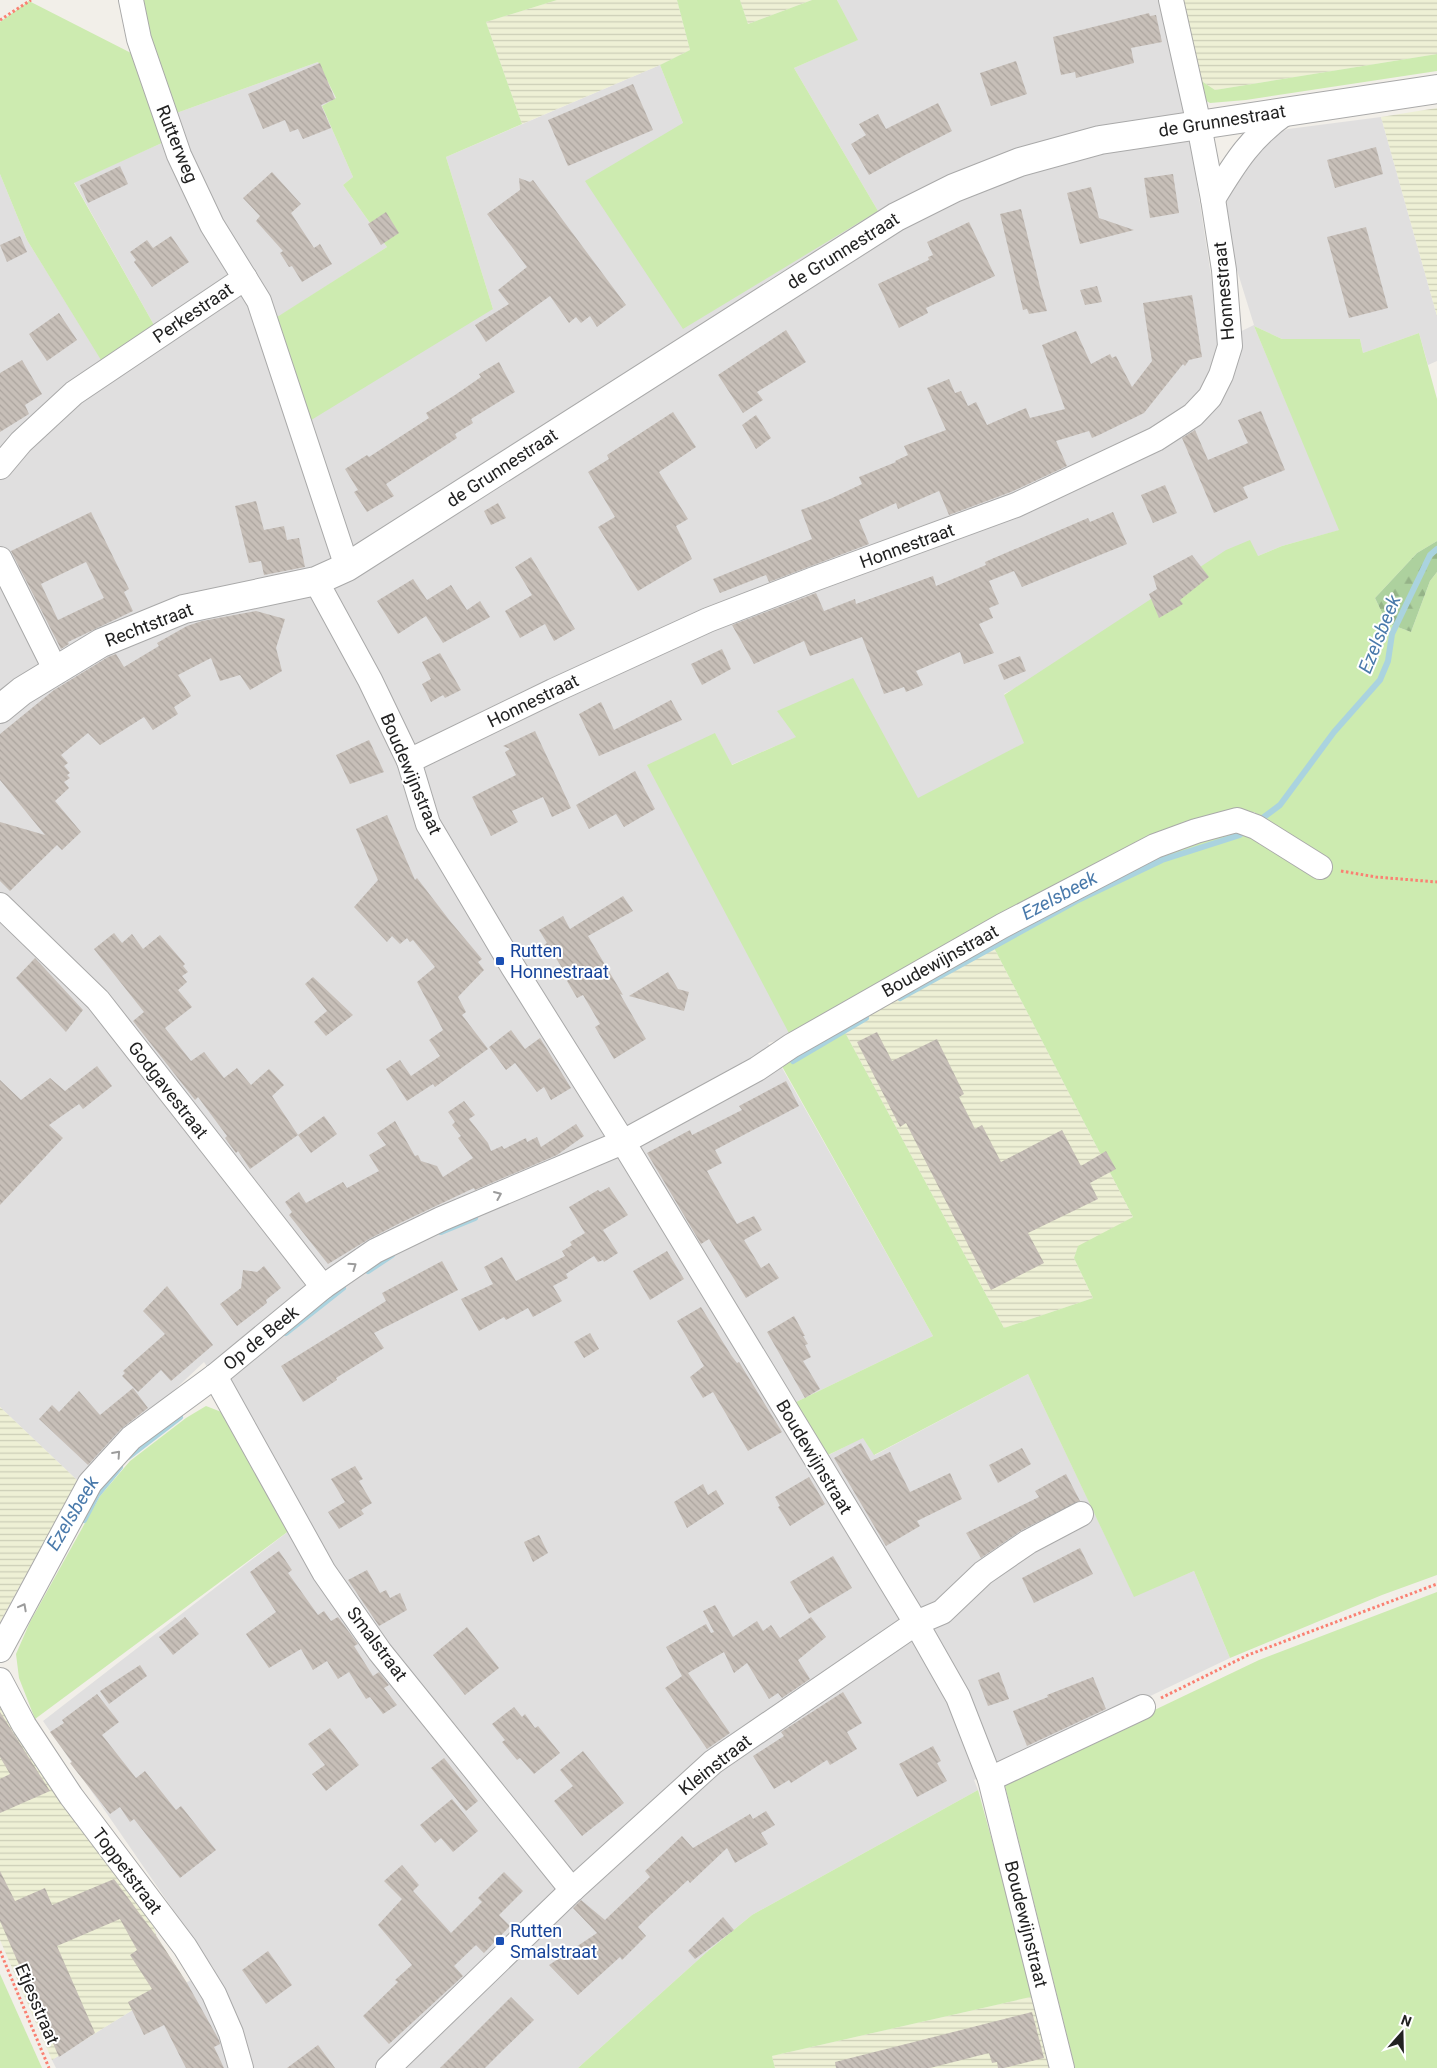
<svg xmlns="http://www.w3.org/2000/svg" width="1437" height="2068" viewBox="0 0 1437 2068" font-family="Roboto,sans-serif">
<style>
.residential{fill:#e0dfdf}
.farmland{fill:url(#farmland-rules)}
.grass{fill:#cdebb0}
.forest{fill:url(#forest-firs)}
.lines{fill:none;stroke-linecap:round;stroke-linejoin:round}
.stream{stroke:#aad3df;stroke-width:6}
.building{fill:url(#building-back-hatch);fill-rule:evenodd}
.minor-casing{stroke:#a9a9a9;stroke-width:26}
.tertiary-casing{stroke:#a9a9a9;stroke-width:30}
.path{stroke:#fa8072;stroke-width:3;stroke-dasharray:2.5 2.5;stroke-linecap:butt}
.minor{stroke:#fff;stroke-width:24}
.tertiary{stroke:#fff;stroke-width:28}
.oneway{stroke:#9c9c9c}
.transit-dot{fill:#1a4fb4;stroke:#fff;stroke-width:2}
.labels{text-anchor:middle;stroke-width:4;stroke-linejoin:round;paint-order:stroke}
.street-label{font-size:18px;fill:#222;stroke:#fff}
.transit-label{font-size:18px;fill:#164399;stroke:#fff;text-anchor:start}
.water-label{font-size:19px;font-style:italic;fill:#4a7aab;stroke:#fff}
</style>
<defs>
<pattern id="farmland-rules" width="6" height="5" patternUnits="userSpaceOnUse" patternTransform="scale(1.25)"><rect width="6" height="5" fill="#eef0d5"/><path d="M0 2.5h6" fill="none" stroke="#ccceb7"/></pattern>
<pattern id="forest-firs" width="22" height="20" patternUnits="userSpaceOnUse" patternTransform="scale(1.25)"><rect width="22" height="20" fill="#add19e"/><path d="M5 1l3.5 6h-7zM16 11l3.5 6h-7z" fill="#95b388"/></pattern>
<pattern id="building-back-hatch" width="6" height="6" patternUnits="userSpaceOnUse" patternTransform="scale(1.25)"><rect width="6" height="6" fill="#c7bfb8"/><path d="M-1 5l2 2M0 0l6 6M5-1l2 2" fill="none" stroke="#aba49e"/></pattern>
</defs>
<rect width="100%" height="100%" fill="#f2efe9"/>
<path class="residential" d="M837,0H1161L1191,145L1221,341L1254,325L1232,254L1224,209L1230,188L1262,140L1288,129L1381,117L1437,316V361L1428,365L1419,333L1363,353L1360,339H1282L1254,326L1340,530L1282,546L1258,556L1004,694L1025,743L918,799L778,711L797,737L731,765L715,733L791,1037L768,1043L933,1336L794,1403L827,1456L863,1437L875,1455L1028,1374L1134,1596L1194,1571L1230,1658L974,1780L978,1790L752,1915L708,1951L578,2068H56L52,2060L144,2003L214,1969L43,1721L303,1520L204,1362L78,1481L0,1407V174L27,240L101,359L154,325L74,182L164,142L171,115L318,62L336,99L322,106L353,177L343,185L387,247L275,319L493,309L446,157L660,65L683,123L878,211L794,68L857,40Z"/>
<g class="farmland">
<path d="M557,0H677L690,50L660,65L522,124L486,22Z"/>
<path d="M740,0H812L748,24Z"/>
<path d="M1180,0H1437V54L1215,90L1197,78Z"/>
<path d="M1437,108V316L1381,117Z"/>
<path d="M991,942L1133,1217L1078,1247L1074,1258L1093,1298L1004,1328L841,1025Z"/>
<path d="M0,1407L78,1481L0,1622Z"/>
<path d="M0,1703L78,1826L150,1916L157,1937L187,1983L144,2003L52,2060L0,1940Z"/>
<path d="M1035,1996L1053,2068H775L772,2056Z"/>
</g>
<g class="grass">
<path d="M142,0H557L486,22L522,124L446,157L493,309L308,422L274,319L387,247L343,185L353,177L322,106L336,98L318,62L171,115L157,59L145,17Z"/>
<path d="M677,0H740L748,24L812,0H837L858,40L794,68L878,211L683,329L585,181L683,123L660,65L690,50Z"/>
<path d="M29,1L133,54L164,142L74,183L154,325L101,360L27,240L0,174V22Z"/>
<path d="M1437,54V71L1246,100L1210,103L1203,99L1197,78L1215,90Z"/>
<path d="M1254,326L1282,339H1360L1363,353L1419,333L1437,399V541L1417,553L1375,598L1387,623L1411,632L1430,581L1437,572V1575L1382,1595L1230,1658L1194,1571L1134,1597L1028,1374L874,1455L863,1438L826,1456L794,1403L933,1336L779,1061L841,1025L1004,1328L1093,1298L1074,1258L1078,1246L1133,1217L991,942L1132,866L1192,840L1235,828L1255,819V812H1240L1208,818L1092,867L791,1037L647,765L715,733L732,765L796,737L777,711L853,678L918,798L1024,743L1004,695L1226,550L1250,540L1258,556L1282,546L1339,530Z"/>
<path d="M206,1406L224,1413L290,1530L35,1719L19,1678L16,1654L30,1622L100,1496L130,1461L186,1418Z"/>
<path d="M1437,1592V2068H1075L1004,1782L1259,1660Z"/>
<path d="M978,1790L1035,1996L772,2056L775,2068H578L708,1951L752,1915Z"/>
<path d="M0,1974L42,2068H0Z"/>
</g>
<path class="forest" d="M1437,541V572L1430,581L1411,632L1387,623L1375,598L1417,553Z"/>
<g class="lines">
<g class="stream">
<path d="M1264,817L1280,805L1334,732L1380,680L1388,661L1392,634L1430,555L1437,549"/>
<path d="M900,998L1076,901L1162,860L1240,835"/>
<path d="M793,1061L866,1018"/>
<path d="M441,1232L475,1218"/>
<path d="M368,1271L392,1255"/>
<path d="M286,1333L343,1288"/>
<path d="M128,1457L180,1417"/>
<path d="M84,1520L97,1495L120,1467"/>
</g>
</g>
<g class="building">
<path d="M1149,13L1150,16L1156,15L1162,42L1131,48L1134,63L1076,78L1075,72L1061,75L1053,37Z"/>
<path d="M1016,61L1027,94L991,106L980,73Z"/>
<path d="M320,63L335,99L321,105L331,128L303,139L298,129L290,132L285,120L263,129L248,94Z"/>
<path d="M633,84L653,130L568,166L548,120Z"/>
<path d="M938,103L952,131L905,155L869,175L851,144L866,135L859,124L878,114L886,129Z"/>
<path d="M1376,147L1383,174L1335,188L1327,160Z"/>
<path d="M120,166L128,184L88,203L80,185Z"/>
<path d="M272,172L301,204L291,213L314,248L320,244L332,264L302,282L292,266L289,267L280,253L283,251L256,221L260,216L243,198Z"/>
<path d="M1173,174L1179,213L1150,218L1144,178Z"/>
<path d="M519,178L530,182L533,180L626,305L597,327L590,316L581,323L576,317L569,323L550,296L486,342L475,325L509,304L498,290L527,267L487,214L520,190Z"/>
<path d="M1091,187L1099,218L1134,230L1080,244L1067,193Z"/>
<path d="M1021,209L1041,291L1047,311L1029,314L1027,309L1023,310L1000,214Z"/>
<path d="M386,212L399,233L381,245L368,224Z"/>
<path d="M969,222L995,276L926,308L928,313L899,328L878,284L929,260L928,257L933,255L927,242Z"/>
<path d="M1366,227L1388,308L1349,318L1327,237Z"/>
<path d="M20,236L27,252L7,262L0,245Z"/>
<path d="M171,236L189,262L152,287L134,262L136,260L130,252L147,240L153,248Z"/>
<path d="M1097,286L1102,302L1085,305L1080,290Z"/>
<path d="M1192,295L1202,357L1189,360L1185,366L1183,364L1144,413L1099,435L1092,438L1089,431L1056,441L1067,466L1011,492L949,515L939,491L898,509L896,503L859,520L869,544L769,582L766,575L720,593L713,579L812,539L801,510L830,499L862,484L859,477L896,462L895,461L908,455L904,446L946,430L927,388L949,379L955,393L961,391L968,406L976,402L987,425L1026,408L1030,418L1065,409L1042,345L1076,331L1091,364L1110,354L1112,358L1116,356L1132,387L1152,361L1143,303Z"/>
<path d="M59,313L77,340L47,361L29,334Z"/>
<path d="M786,330L806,362L757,392L763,400L743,413L718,375Z"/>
<path d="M22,360L42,394L25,405L29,414L0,432V373Z"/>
<path d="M499,362L515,392L471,419L473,423L455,434L457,438L386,484L394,496L367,512L354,492L358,490L345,469L367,455L369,457L429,418L426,413L455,395L481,377L479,374Z"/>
<path d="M1261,411L1285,470L1243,487L1248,498L1214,513L1182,438L1195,430L1208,460L1248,443L1238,420Z"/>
<path d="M673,412L696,447L659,472L688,519L676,526L692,559L638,591L598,527L615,517L588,472L609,459L607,455Z"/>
<path d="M756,415L771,438L756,449L742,425Z"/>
<path d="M1165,485L1177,513L1153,523L1141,495Z"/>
<path d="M256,501L264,530L284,526L287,540L299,538L305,567L264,575L261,561L249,563L235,506Z"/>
<path d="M498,503L506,518L491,525L484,511Z"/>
<path d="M91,512L129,589L124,592L133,611L68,642L69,644L61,649L11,551ZM86,562L104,598L58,620L41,584Z"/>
<path d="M1113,512L1127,544L1022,587L1014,571L989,581L999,604L989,608L993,618L979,624L994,653L964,664L960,652L916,671L923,685L906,692L904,687L884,694L862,637L810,656L804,641L754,664L732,625L816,593L824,611L855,599L856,604L933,576L936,586L986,565L985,562L994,558L1088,518L1090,522Z"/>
<path d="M1192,555L1209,577L1180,600L1183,604L1159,618L1149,594L1157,589L1153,576Z"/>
<path d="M531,557L575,629L554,641L545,624L520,638L505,611L532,595L515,567Z"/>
<path d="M413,579L427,600L451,585L467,610L480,601L490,617L443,643L426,616L398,634L377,601Z"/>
<path d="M256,611L285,619L276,648L282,671L250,690L240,675L220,681L211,658L178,675L191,696L174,707L178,714L153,730L144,717L100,745L88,733L61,755L68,763L64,766L70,773L67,775L70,778L64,782L69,788L55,801L81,832L62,850L57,845L10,891L0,881V822L45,835L0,780V734L54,690L108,657L116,654L124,667L159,646L157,643L187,626L202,621Z"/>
<path d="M722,649L731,669L702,685L691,664Z"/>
<path d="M440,653L461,690L445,698L443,695L431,702L422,684L431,679L422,662Z"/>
<path d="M1020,656L1026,671L1004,680L998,665Z"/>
<path d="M671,700L682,720L599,756L579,714L601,702L614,730Z"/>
<path d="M535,731L571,808L552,817L543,797L512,811L518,822L491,836L472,797L516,775L505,752L510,749L503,746Z"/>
<path d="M369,740L384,772L350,784L336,755Z"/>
<path d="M635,771L655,809L624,827L616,814L589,829L576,805Z"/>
<path d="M387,815L415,880L417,878L450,921L482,959L478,962L484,970L458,997L466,1012L462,1015L488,1049L435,1087L433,1084L407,1101L386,1069L400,1060L411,1076L440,1056L429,1040L443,1030L417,982L435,967L413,940L410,942L407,938L400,944L392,936L387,942L354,907L378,880L356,829Z"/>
<path d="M623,896L633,911L588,936L623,995L620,994L646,1039L614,1059L595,1027L600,1024L583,995L577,998L567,981L569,979L554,955L551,957L544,945L547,943L539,930L563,916L570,929Z"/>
<path d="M114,933L122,943L132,934L143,949L160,935L185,964L183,966L188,972L182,976L187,982L178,990L192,1007L165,1028L191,1061L204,1052L224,1078L237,1068L251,1085L269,1069L284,1085L272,1096L298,1135L250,1169L238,1151L236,1153L225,1138L227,1136L198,1097L195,1100L133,1021L144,1012L94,949Z"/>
<path d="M35,958L83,1010L66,1032L16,978Z"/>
<path d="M668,972L678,989L689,992L684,1011L629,996Z"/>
<path d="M313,977L353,1015L326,1036L314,1022L327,1011L305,984Z"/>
<path d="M511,1030L525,1049L540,1038L571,1088L551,1100L544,1087L537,1092L515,1063L506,1070L489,1047Z"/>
<path d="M877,1032L892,1061L937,1039L964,1094L959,1097L975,1129L982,1125L1001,1162L1062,1130L1081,1166L1106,1151L1116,1169L1090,1183L1098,1199L1028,1233L1044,1263L991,1290L906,1123L900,1127L857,1042Z"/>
<path d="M97,1066L112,1086L83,1109L79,1104L49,1125L63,1138L0,1205V1080L21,1100L50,1078L65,1091Z"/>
<path d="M786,1081L799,1106L715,1150L722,1163L707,1171L737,1224L754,1216L762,1230L744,1240L761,1268L769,1263L779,1278L746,1298L709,1239L701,1244L647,1153L690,1130L692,1135L742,1110L739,1106Z"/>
<path d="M464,1101L475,1115L469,1119L488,1143L491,1151L502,1146L504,1149L526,1138L527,1142L537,1137L541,1147L576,1124L584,1136L557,1155L475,1190L474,1188L400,1223L369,1239L328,1264L289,1215L292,1212L285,1202L299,1192L306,1203L343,1182L347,1188L379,1171L369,1155L386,1145L377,1133L395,1121L415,1156L418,1155L421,1161L437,1166L443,1177L473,1158L458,1138L461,1136L452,1125L455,1122L448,1112Z"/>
<path d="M324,1116L337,1134L311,1153L298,1135Z"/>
<path d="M609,1187L628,1215L603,1230L618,1253L604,1262L603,1260L598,1262L594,1256L566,1274L568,1278L553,1286L562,1301L533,1317L528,1308L506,1320L504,1317L479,1331L461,1299L493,1284L484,1267L502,1257L516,1281L565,1256L562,1251L572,1245L570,1242L585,1233L569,1207L598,1190L600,1192Z"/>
<path d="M667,1251L684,1279L650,1300L633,1271Z"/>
<path d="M442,1261L458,1290L374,1333L384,1348L336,1378L337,1380L303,1402L281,1366L386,1301L382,1293Z"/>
<path d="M264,1266L281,1288L266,1300L267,1303L237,1326L220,1304L241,1288L243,1270L257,1272Z"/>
<path d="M167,1286L213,1345L171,1381L161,1370L138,1392L122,1376L125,1373L123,1371L165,1334L143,1311Z"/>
<path d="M701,1307L731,1355L737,1363L739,1362L782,1432L748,1451L713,1392L703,1398L690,1377L704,1366L677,1321Z"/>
<path d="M794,1316L805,1336H803L808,1344L805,1345L811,1357L803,1361L820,1389L805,1398L767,1332Z"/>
<path d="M590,1333L599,1349L584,1358L574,1342Z"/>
<path d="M133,1388L148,1408L121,1429L88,1465L39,1419L52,1405L59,1412L79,1391L100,1415Z"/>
<path d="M861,1443L871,1461L890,1452L910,1492L950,1473L962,1499L917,1521L920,1526L886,1546L834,1458Z"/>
<path d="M1022,1448L1031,1464L998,1483L989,1465Z"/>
<path d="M355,1466L363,1479L359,1481L372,1503L361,1510L364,1514L339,1529L328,1512L345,1502L331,1479Z"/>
<path d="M1066,1474L1080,1501L1022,1530L981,1558L966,1533L1039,1497L1035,1491Z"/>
<path d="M809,1477L825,1504L790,1526L778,1507L780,1506L775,1497Z"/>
<path d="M703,1484L708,1495L716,1490L724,1504L687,1528L674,1502Z"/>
<path d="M539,1535L548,1553L533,1562L524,1542Z"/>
<path d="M1080,1548L1093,1574L1034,1603L1022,1578Z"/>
<path d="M279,1551L292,1570L288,1573L318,1615L324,1611L331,1621L338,1617L358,1644L354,1646L373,1676L379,1672L389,1685L384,1688L397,1705L383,1714L370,1697L366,1699L349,1672L338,1679L327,1661L313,1670L301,1649L269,1668L246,1634L276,1612L250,1572Z"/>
<path d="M833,1556L852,1588L809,1614L790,1582Z"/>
<path d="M367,1570L380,1593L386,1590L390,1598L400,1593L407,1610L379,1626L348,1580Z"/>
<path d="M715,1605L733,1637L757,1621L763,1631L771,1625L780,1638L811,1617L826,1637L798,1660L810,1679L782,1698L778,1693L769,1699L747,1663L734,1673L724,1652L688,1673L730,1733L707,1749L665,1688L682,1676L666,1647L706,1624L711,1633L714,1632L703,1611Z"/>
<path d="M185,1617L199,1634L173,1655L159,1637Z"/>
<path d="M467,1627L499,1668L465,1695L433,1655Z"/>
<path d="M140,1665L147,1676L109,1704L100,1691Z"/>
<path d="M999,1672L1009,1699L988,1706L978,1680Z"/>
<path d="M1093,1677L1106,1709L1027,1746L1013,1711L1048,1697L1047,1695Z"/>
<path d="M843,1692L862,1723L847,1732L857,1749L830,1765L827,1760L791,1783L789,1780L774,1789L753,1756L784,1736L781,1732Z"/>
<path d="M97,1694L119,1722L102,1735L136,1778L145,1771L176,1810L181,1806L216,1850L180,1878L134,1819L130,1822L120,1807L110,1814L70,1763L72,1762L50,1732L64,1723L62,1720Z"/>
<path d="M514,1707L522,1717L525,1714L535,1728L538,1726L560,1753L534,1774L520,1758L517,1760L502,1742L505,1740L492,1724Z"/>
<path d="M0,1712L50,1791L0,1813V1779L10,1774L0,1757Z"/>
<path d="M330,1728L359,1765L326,1791L312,1774L325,1765L308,1744Z"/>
<path d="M933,1746L941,1761L937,1763L947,1781L917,1797L899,1764Z"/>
<path d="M583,1751L624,1803L582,1836L554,1801L573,1786L560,1770Z"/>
<path d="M444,1758L478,1801L466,1811L431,1768Z"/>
<path d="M452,1799L478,1831L453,1852L441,1838L435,1843L420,1825Z"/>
<path d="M766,1811L775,1825L761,1833L768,1844L735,1863L727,1848L690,1883L688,1880L648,1917L638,1927L646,1936L622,1960L620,1957L578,1995L549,1965L597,1933L573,1908L581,1900L605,1920L650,1877L645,1871L682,1836L693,1848L750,1814L753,1819Z"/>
<path d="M402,1865L419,1885L413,1891L451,1933L482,1902L478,1898L504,1872L523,1891L499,1915L510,1926L484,1953L476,1945L454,1966L463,1976L389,2044L363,2016L398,1982L395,1980L412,1965L378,1925L402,1899L384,1881Z"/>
<path d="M0,1871L15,1901L45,1888L52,1905L114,1879L157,1937L187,1983L219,2040L220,2044L214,2047L224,2068H186L164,2025L144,2035L128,2002L152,1989L130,1955L137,1950L120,1919L57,1946L95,2033L59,2057L0,1921Z"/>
<path d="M723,1917L734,1930L695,1959L688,1951Z"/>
<path d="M268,1951L292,1985L266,2004L242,1970Z"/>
<path d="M511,1997L534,2020L501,2052L485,2068H440Z"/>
<path d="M1032,2012L1044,2058L1004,2068H998L997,2062L992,2063L989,2053L930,2068H836L835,2062Z"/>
<path d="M318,2045L335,2068H287Z"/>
</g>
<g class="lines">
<g class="minor-casing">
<g id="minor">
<path d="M131,0L139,39L179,155L212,225L259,301L347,567"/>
<path d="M1213,199C1236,161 1251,137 1288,111"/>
<path d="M0,467L21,442L74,393L245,278"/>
<path d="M0,559L55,669"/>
<path d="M316,581L370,680L409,761L428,824L513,967L623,1142L916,1623L958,1697L990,1779L1062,2068"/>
<path d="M409,761L553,691L708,620L814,579L1016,505L1156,439L1193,415L1210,397L1221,375L1230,346L1224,270L1213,199L1199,125L1171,0"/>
<path d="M0,905L98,1000L323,1287"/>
<path d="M215,1376L324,1572L380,1652L572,1890"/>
<path d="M0,1650L90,1483L131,1438L215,1376L323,1287L375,1251L441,1219L623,1142L757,1069L791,1046L1002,926L1155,846L1196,831L1237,820L1256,827L1320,867"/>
<path d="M0,1680L24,1725L71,1796L185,1947L214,1994L231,2033L241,2068"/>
<path d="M990,1779L1143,1707"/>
<path d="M388,2068L572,1890L713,1762L916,1623L942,1612L983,1573L1028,1542L1081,1514"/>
</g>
</g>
<g class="tertiary-casing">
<path id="tertiary" d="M0,709L22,691L101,643L184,609L316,581L347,567L896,217L954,188L1020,162L1100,140L1437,89"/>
</g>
<g class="path">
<path d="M0,20L31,0"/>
<path d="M1341,871L1376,877L1437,882"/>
<path d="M1161,1698L1248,1655L1437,1584"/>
<path d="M0,1951L49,2068"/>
</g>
<use href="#minor" class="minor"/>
<use href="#tertiary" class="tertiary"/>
</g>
<defs><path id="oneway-chevron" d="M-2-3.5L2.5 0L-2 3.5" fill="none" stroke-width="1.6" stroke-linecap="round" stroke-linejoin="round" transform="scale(1.25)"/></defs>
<g class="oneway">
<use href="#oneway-chevron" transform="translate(498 1195) rotate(-23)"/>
<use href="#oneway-chevron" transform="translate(353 1266) rotate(-35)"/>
<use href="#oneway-chevron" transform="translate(117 1454) rotate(-48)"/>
<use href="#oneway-chevron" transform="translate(23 1607) rotate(-62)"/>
</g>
<g class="transit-dot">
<rect x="495" y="956" width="10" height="10" rx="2.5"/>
<rect x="495" y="1936" width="10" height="10" rx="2.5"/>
</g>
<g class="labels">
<g class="street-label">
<text transform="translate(1222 121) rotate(-9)" y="6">de Grunnestraat</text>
<text transform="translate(177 144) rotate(68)" y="6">Rutterweg</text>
<text transform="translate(843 251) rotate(-32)" y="6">de Grunnestraat</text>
<text transform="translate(1224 291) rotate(-95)" y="6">Honnestraat</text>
<text transform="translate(193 313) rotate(-34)" y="6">Perkestraat</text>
<text transform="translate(502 468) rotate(-33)" y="6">de Grunnestraat</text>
<text transform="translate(907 546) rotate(-20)" y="6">Honnestraat</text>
<text transform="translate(149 625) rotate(-21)" y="6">Rechtstraat</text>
<text transform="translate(533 701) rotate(-26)" y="6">Honnestraat</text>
<text transform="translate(411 774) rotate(67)" y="6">Boudewijnstraat</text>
<text transform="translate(940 961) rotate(-29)" y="6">Boudewijnstraat</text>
<text transform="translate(168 1090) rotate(52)" y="6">Godgavestraat</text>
<text transform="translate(261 1338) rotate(-39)" y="6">Op de Beek</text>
<text transform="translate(814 1457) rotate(59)" y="6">Boudewijnstraat</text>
<text transform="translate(377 1644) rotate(53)" y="6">Smalstraat</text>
<text transform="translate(715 1765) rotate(-38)" y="6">Kleinstraat</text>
<text transform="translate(127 1871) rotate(53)" y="6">Toppetstraat</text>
<text transform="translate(1026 1924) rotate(76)" y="6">Boudewijnstraat</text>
<text transform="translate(37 2004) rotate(67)" y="6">Etjesstraat</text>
</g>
<g class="transit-label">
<text x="510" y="957">Rutten<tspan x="510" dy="21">Honnestraat</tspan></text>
<text x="510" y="1937">Rutten<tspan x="510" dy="21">Smalstraat</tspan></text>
</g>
<g class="water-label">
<text transform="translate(1379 634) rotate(-68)" y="7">Ezelsbeek</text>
<text transform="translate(1059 895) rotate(-28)" y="7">Ezelsbeek</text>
<text transform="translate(72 1513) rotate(-59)" y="7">Ezelsbeek</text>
</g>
</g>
<g transform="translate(1402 2033) rotate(20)" stroke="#ffffff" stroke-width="4" paint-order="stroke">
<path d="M0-4L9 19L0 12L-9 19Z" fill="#222222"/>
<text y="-8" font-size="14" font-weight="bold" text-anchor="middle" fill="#222222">N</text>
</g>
</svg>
